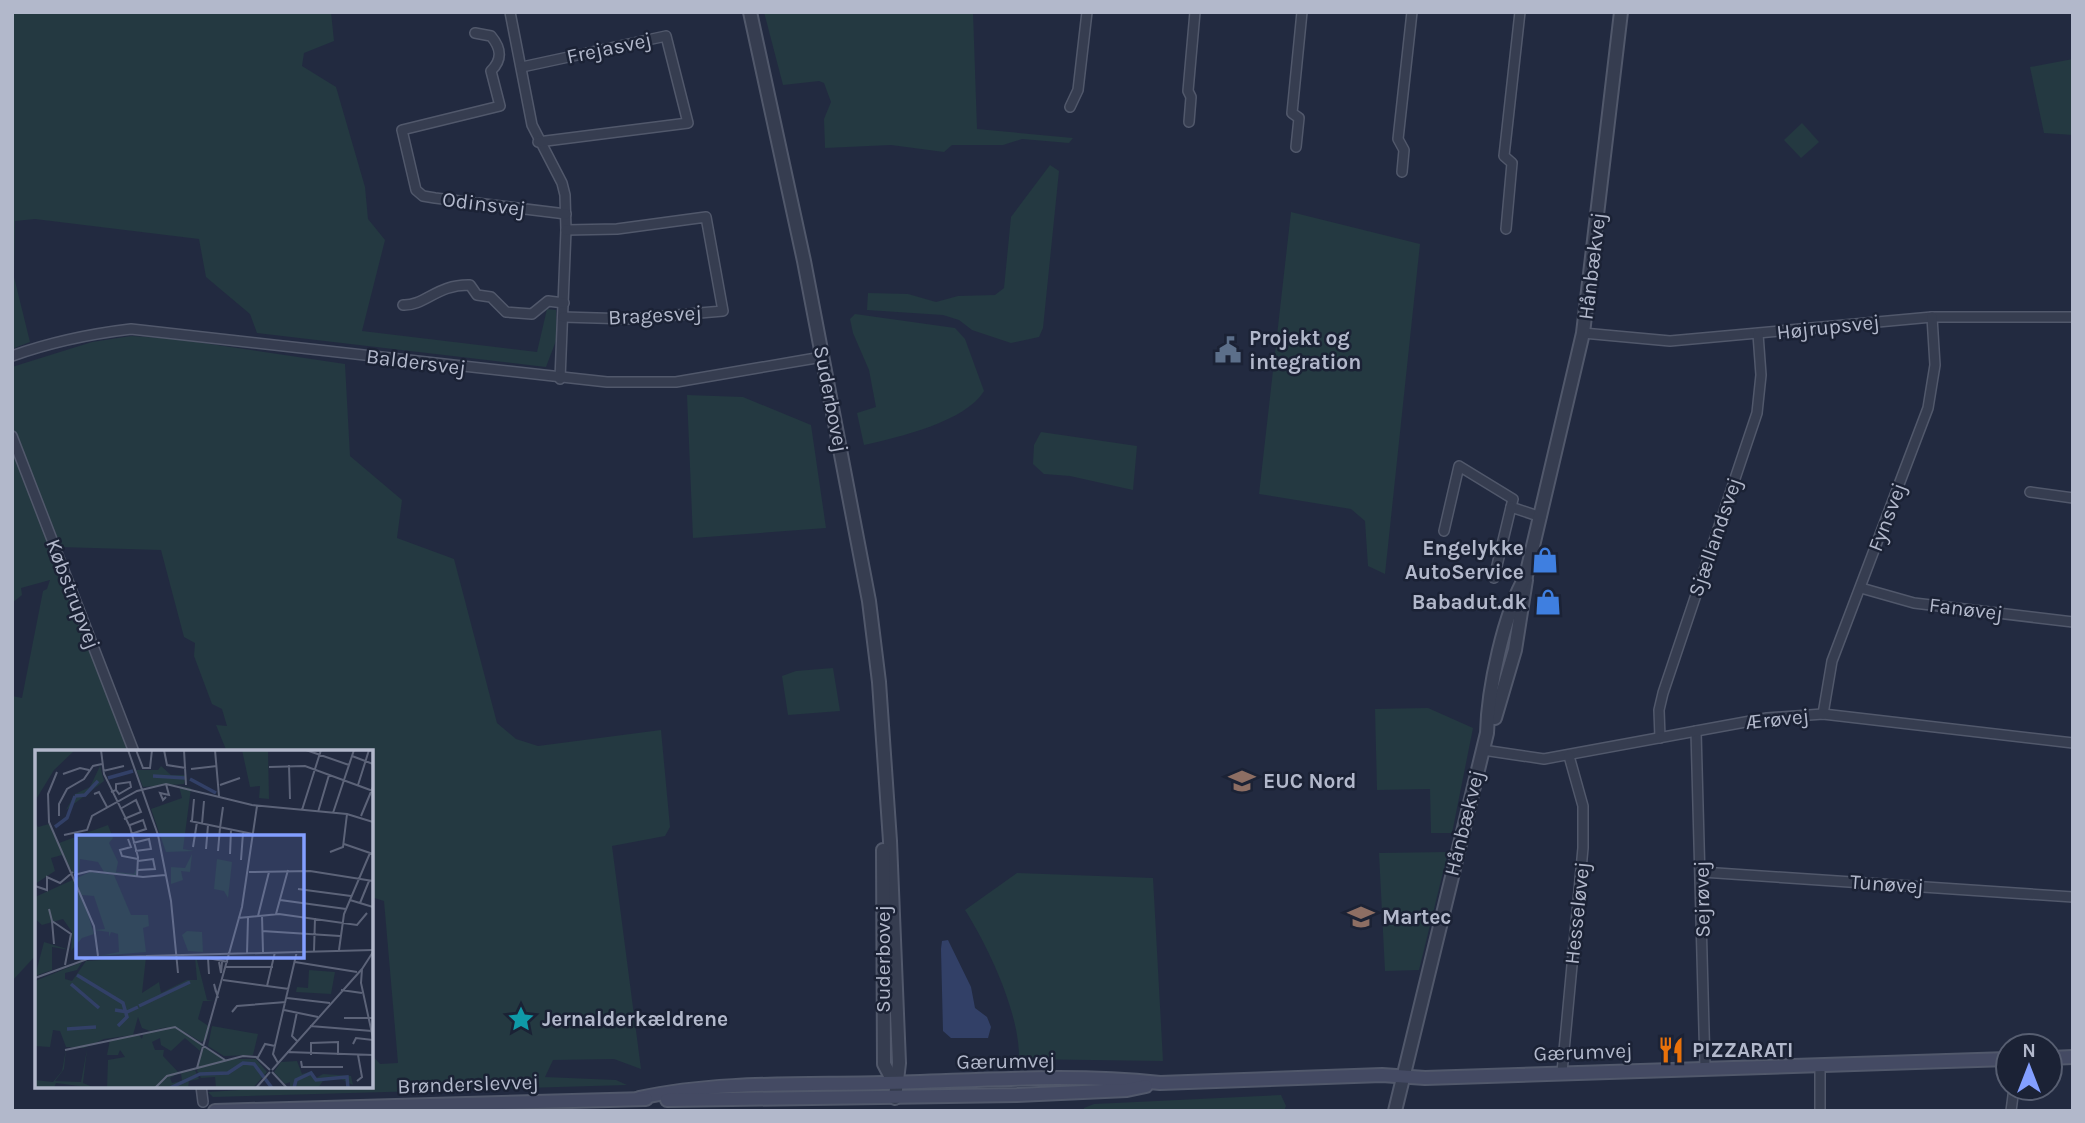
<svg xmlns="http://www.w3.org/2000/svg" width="2085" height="1123" viewBox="0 0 2085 1123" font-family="Karla,sans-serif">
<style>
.green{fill:#243941}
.water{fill:#324067}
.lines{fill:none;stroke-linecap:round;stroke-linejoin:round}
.minor-casing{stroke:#51586b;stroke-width:12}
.tertiary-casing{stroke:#51586b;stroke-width:16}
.secondary-casing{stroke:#51586b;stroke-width:16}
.minor{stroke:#363d50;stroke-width:9}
.tertiary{stroke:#363d50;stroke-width:12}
.secondary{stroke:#444a63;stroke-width:12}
.labels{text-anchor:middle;stroke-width:5;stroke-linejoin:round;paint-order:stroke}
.street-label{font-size:21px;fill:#b2b8cb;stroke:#1b2235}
.poi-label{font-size:21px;font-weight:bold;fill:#b2b8cb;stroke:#1b2235;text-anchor:start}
.inset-river{fill:none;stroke:#324067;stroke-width:3.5}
.inset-road{fill:none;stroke:#5c6378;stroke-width:2}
.view{fill:#839fff;fill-opacity:0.15;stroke:#839fff;stroke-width:3.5}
.inset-edge{fill:none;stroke:#b2b8cb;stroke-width:3.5}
</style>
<rect width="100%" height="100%" fill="#222a40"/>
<g class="green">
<path d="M12,12H331L334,41L304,53L302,66L336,87L365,187L368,219L385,240L362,331L537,352L547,309L556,310L557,338L546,367L257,333L250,314L206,277L199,239L35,219L15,221L14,277L30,342L12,349Z"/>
<path d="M764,12H973L977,129L1073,138L1069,143L1022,139L1003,145H952L944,152L891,145L825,148L824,119L831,102L824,83L819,81L783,85Z"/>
<path d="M2073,59V135L2044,133L2030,67Z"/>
<path d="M1802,123L1819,142L1801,158L1784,140Z"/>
<path d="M1050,165L1059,171L1043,328L1039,337L1011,343L972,330L959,320L943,315L867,310L868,293L908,294L936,302L958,296L995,295L1004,288L1011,217Z"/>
<path d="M1291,212L1420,244L1385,574L1368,566L1365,521L1351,509L1259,494Z"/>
<path d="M855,314L955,328L965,339L984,391C965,422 899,437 864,445L857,413L876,407L869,370L853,333L850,319Z"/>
<path d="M131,336L176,339L345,364L350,456L402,500L397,538L454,559L497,723L516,739L538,746L661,730L670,827L665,836L612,846L641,1069L614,1059L553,1060L545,1077L616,1080L627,1085L213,1097L208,1092L301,1086H371V1054L380,1064L398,1063L384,901L371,897V752H227L216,725L227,726L222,709L212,704L194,656L195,643L184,637L161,550L59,547L12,425V367L92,342Z"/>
<path d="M687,395L743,397L811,425L826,528L693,538Z"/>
<path d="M1041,432L1137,446L1133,490L1070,476L1044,474L1033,464L1034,445Z"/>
<path d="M12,450L130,752H37V954L12,981V696L22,698L43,591L47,589L50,580L21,588L22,595L12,603Z"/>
<path d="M833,668L840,711L788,715L782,676L796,671Z"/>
<path d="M1428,708L1473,728L1452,833H1431L1430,789L1377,790L1375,709Z"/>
<path d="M1448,852L1419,970L1385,971L1379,853Z"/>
<path d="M1017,873L1153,878L1163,1061L1019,1059C1020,1014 989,948 965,910Z"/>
<path d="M1281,1095L1286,1106L1284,1111H1084V1108L1094,1104Z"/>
</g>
<path class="water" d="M948,940L971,987L975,1008L987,1017L991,1027L988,1038H951L943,1031L941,949L942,941Z"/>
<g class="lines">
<g class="minor-casing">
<g id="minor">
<path d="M510,12L532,125L562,183L565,195L566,230L560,379"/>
<path d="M475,33L491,36C501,48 503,59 491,71L500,106L402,130L416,190L423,196L435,198L566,214"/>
<path d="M522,67L666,36L688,123L538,142"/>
<path d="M1070,107L1078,90L1087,12"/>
<path d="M1189,122L1191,97L1188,91L1195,12"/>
<path d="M1296,147L1299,118L1292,113L1302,12"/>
<path d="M1402,172L1404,150L1398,139L1412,12"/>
<path d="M1506,229L1512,163L1504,156L1520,12"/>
<path d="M403,305C425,306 437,284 470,285L477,295L491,297L506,312L532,314L548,301L564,303"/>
<path d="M563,317L630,319L723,311L706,217L617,229L566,230"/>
<path d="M1583,333L1670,341L1932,317H2073"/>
<path d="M12,356C51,342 89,334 131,329L607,382H676L822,357"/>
<path d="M12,436L134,752"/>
<path d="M2030,492L2073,498"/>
<path d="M1444,531L1459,466L1513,499L1511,507L1541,517"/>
<path d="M1494,578L1511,507"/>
<path d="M1861,588L1914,603L2073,622"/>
<path d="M1823,714L1832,661L1928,408L1935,365L1932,317"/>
<path d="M1696,731L1705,1067"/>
<path d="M1660,738L1659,710L1663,693L1757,413L1761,375L1758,334"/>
<path d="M1483,750L1544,759L1767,718L1823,714L2073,743"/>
<path d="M1702,872L2073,897"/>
<path d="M1562,1072L1583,848V806L1569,756"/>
<path d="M201,1086L203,1102"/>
<path d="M1820,1111V1065"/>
<path d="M2011,1111L2014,1088"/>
</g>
</g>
<g class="tertiary-casing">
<g id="tertiary">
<path d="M750,12L804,261L869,601L879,682L890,841L899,1063L895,1098"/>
<path d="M1495,718L1515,650L1526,580"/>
<path d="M883,850L884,1064L894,1083"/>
<path d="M1395,1111L1487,733C1488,689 1504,613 1526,576L1583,333L1621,12"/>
</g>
</g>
<g class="secondary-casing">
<g id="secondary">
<path d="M2050,1058L2073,1057"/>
<path d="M639,1098C717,1081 803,1085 883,1083C975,1081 1068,1073 1160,1083L1382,1075L1425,1078L2008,1059"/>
<path d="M667,1100L1017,1095L1127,1090L1146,1086"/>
<path d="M215,1111L646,1099"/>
</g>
</g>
<use href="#minor" class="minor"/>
<use href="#tertiary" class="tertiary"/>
<use href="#secondary" class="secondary"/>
</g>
<defs>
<g id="civic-bare" transform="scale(2.1)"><path d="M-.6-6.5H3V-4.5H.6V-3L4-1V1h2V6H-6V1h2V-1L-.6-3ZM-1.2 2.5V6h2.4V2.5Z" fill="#5c6f8a" stroke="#1b2235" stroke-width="2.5" paint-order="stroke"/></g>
<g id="shop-bare" transform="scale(2.1)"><path d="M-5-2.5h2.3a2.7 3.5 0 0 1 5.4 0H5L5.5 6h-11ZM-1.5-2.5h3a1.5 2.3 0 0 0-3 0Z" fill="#3f7fe0" stroke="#1b2235" stroke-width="2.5" paint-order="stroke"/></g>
<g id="university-bare" transform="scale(2.1)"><path d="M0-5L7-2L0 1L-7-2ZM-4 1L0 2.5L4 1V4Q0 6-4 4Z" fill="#8d6e63" stroke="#1b2235" stroke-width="2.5" paint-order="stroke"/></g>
<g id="sight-bare" transform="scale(2.1)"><path d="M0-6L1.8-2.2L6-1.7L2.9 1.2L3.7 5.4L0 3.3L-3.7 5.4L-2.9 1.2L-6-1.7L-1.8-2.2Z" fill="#0f9aa8" stroke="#1b2235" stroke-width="2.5" paint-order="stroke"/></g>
<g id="restaurant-bare" transform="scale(2.1)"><path d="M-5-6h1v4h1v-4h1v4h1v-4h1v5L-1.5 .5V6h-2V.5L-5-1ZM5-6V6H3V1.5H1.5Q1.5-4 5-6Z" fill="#e8710a" stroke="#1b2235" stroke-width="2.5" paint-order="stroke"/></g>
</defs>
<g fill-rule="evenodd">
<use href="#civic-bare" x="1228" y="350"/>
<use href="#shop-bare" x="1545" y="560"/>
<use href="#shop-bare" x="1548" y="602"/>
<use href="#university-bare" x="1242" y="781"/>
<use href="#university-bare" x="1361" y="917"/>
<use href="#sight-bare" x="521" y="1019"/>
<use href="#restaurant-bare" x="1671" y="1050"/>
</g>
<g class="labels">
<g class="street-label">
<text transform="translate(609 48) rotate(-12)" y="7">Frejasvej</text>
<text transform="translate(484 204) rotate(7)" y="7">Odinsvej</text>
<text transform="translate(1592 266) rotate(-83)" y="7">Hånbækvej</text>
<text transform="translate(655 315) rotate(-3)" y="7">Bragesvej</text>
<text transform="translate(1828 327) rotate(-6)" y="7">Højrupsvej</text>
<text transform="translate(416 362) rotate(7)" y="7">Baldersvej</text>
<text transform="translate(831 399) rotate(79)" y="7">Suderbovej</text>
<text transform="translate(1887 517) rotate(-69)" y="7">Fynsvej</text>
<text transform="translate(1715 537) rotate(-71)" y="7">Sjællandsvej</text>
<text transform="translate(73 594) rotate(69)" y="7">Købstrupvej</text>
<text transform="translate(1966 609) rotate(7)" y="7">Fanøvej</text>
<text transform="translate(1777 719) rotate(-6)" y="7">Ærøvej</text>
<text transform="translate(1464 823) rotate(-76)" y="7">Hånbækvej</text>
<text transform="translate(1887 884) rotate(4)" y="7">Tunøvej</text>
<text transform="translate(1702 899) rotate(-91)" y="7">Sejrøvej</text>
<text transform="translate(1577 913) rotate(-84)" y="7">Hesseløvej</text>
<text transform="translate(883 959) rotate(-90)" y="7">Suderbovej</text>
<text transform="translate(1583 1052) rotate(-2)" y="7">Gærumvej</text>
<text transform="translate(1006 1061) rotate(-1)" y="7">Gærumvej</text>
<text transform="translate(468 1084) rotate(-2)" y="7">Brønderslevvej</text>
</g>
<g class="poi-label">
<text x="1249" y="345">Projekt og<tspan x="1249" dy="24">integration</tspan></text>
<text x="1524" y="555" text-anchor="end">Engelykke<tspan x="1524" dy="24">AutoService</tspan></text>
<text x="1527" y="609" text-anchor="end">Babadut.dk</text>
<text x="1263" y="788">EUC Nord</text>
<text x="1382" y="924">Martec</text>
<text x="542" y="1026">Jernalderkældrene</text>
<text x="1692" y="1057">PIZZARATI</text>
</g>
</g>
<g transform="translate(35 750)">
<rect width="338" height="338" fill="#222a40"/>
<path d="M0,0H40L19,20L0,51ZM207,0H233L234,49L224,48L225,36L215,37ZM65,16L69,31L31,60L40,44L55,37ZM126,16L136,25H151L149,34L108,37L101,20H123ZM144,36L156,38L148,99L159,101L131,102L116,59L147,48ZM0,72L3,77L14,74L24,93L73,75L78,88L74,93L83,112L81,122L99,124L101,119V126L69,122L63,112L45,109L44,123L39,124L27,105L16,108L20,121L0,134ZM157,104L155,122L146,121L148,130L136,134V117L150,118ZM182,109L197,112L193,148L189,141L179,139ZM55,122L79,125L96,165H113L114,176L108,178L111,202L64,206L84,202L83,184L76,182L74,187V182L60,180L70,179L59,146L47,145L59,184L47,188L36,201L37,182L28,169L7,175L0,169V147ZM152,181L167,182L168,202L153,201L147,185ZM9,192L35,200L17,197V220L0,226ZM111,207L107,243L124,232L126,243L152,230H162L160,207H182L162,210L172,250L179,251H168L163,269L175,277L172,289L166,292L143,278L167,295L165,301L150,288L136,301L126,295L125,288L117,292L120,300H129L128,306L144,323L135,328L137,333L147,331L146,323L160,320L164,329L154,331L153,338H72L73,310L90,307L85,300L83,305H72L75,290L104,285L107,289L108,285L132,277L115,281L107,278L103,267L98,285L69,289L49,298L31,297L25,281L18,280L15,297L0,296V231L47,212L42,220L30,223V229L37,231L51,211ZM274,220L300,222L296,244L261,242L262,237L273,238ZM177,276L223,284L218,305L189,306L173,296ZM168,296L188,309H221L232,322L218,338H181L180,327L166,328L162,321ZM31,299L29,319L20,331L46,332L52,299L48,333L60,338L21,333L19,338H0V330L18,332L27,321ZM262,311L267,324L277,321L281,328L288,324L316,326L318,335L304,328H290L283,338H255V332L250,334L239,322L246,312Z" fill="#243941"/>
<path class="inset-river" d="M118,26L150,28M73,28L98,21M155,29L181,43M40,46L50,45L63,31M20,77L32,68L40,46M42,225L88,253L92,267L83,276M36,234L64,258M104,256L155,232M80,260L92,262L103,257M32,279L61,277M135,338L165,324L193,323L208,313L219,314L237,338M259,338L261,330L276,323L281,330L312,327L313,338"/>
<path class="inset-road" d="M66,0L69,24L95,77L103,107L102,127M93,0L123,85L136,151L143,223M101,0L108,18H115L117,0M129,0L132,15L151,18M149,0L151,35M180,0L184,46M271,0L314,15M317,6L338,14M254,15L255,49M234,17L270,16L338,41M156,19L182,16M68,21L89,16M22,22L13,44L14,72L59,176L63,206M28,24L45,18L54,20M185,35L205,28M323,35L334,0M76,42L81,40L84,44L96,37L95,32L81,34V40M59,44L64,42L72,57M131,47L128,50L125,43L134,45L131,34M85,59L101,50L106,62L89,69M267,60L286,0M283,62L294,25M298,63L319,0M24,66V54L32,39L49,29L58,16L67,14M326,66L338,37M155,71L218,84M157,71L159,49M167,74L169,51M95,75L108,70L111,79L96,84M185,78L188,57M29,85L52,80L57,66L102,41L131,34L217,55L312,64L338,72M93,89L96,97L85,100L87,106L103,109M98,93L114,89L116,99L100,101M309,94L338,104M158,97L162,72M171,99L173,75M183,101L185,78M295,102L308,97L312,64M195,104L196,80M206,110L208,83M103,120L120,119L118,109L103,111M214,122L275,121L338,131M39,125L55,121L108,127L130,125M0,136L12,140V127L25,133L38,122M263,139L316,146M245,150L311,159M315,150L338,157M325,153L334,131M14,159L17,171L36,184L30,215M241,164L253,120M223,166L234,122M227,166L228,202M203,168L244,164L322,175L332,163M17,171L19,194M227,181L305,186M304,200L309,164L335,103M279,201L280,168M338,202L327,219L326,233L338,288M212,203L213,168M111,206L338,200M184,212L186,223L187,212M260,212L322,222M191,217H238M174,224L173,208L193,212M0,228L55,208L112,206M188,230L254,239M232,236L240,202M306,240L327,243M181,242L179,234L183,248M252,248L295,253M249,260L283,267M197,262L202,256L251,252M309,268H338M275,276L337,281M262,291L257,286L262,262M318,294L321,288L338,290M30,300L140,277L190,310M252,302L338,305M276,305V293L303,292V305M222,309L230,294L240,296M266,311L267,317H308M243,313L238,304L262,201M162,318L207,157L222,56M237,320L327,219M237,322L252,338M322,331L327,327L323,305M120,338L132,326L208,306L221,307L235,320M221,338L235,322"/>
<path class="view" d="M41,85H269V208H41Z"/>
<rect width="338" height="338" class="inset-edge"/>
</g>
<rect width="2085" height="1123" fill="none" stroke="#b2b8cb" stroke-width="28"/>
<g transform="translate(2029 1067)"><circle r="33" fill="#1b2235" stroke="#575e71" stroke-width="2"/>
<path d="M0-5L12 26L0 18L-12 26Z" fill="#839fff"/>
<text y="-10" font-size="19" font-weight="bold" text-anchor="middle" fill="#b2b8cb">N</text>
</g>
</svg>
